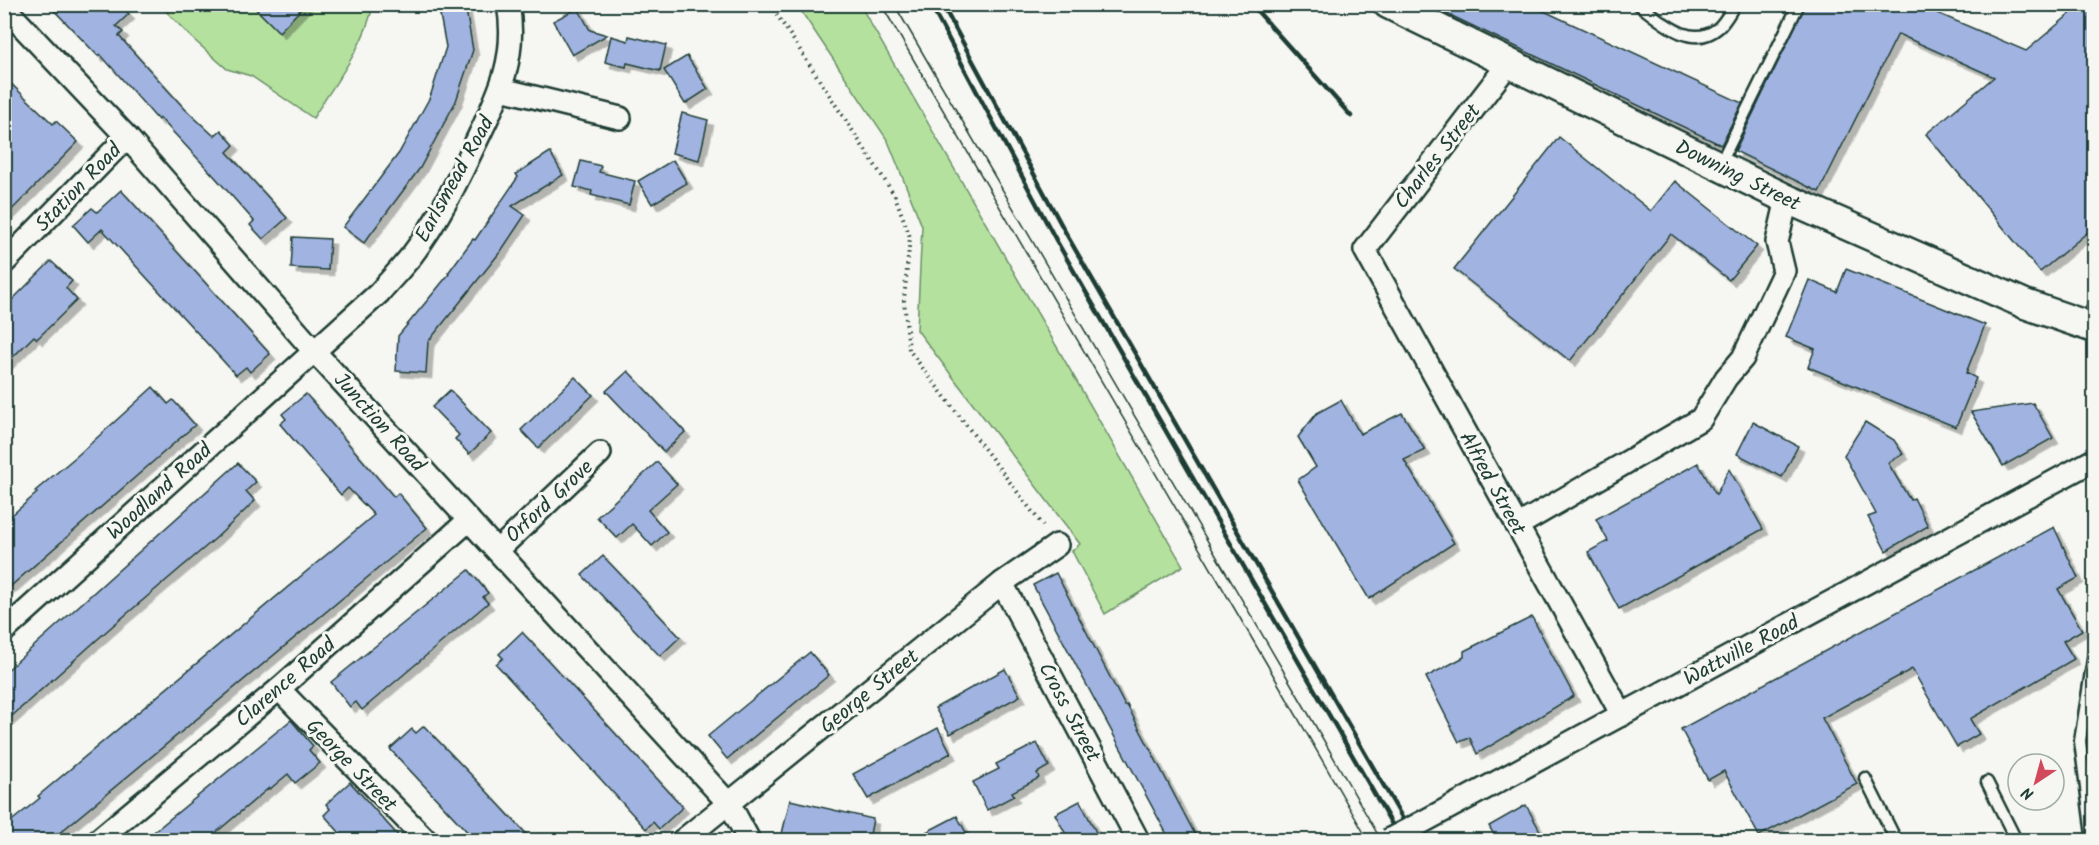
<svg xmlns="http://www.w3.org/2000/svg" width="2099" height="845" viewBox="0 0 2099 845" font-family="Kalam,sans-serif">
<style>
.green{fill:#b5e19e;stroke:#6a8f69;stroke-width:1.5}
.building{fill:#a1b3e1;stroke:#1f3d34;stroke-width:1.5;filter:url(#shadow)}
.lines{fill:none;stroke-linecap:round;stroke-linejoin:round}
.lane-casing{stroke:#1f3d34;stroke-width:15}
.street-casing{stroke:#1f3d34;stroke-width:26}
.secondary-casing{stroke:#1f3d34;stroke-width:33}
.path{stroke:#1f3d34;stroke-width:4;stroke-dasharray:1.5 4.5;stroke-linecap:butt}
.lane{stroke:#f6f6f2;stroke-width:10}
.street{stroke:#f6f6f2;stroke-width:21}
.secondary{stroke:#f6f6f2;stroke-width:28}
.tram{stroke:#1f3d34;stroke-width:1.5}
.rail{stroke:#1f3d34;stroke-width:4.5}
.street-bridge-casing{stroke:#1f3d34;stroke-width:26;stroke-linecap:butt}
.street-bridge{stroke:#f6f6f2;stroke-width:21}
.labels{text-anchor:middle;stroke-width:6;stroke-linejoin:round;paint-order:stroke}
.street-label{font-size:21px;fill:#1f3d34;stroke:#f6f6f2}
</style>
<defs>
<filter id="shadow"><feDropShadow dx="5.5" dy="5.5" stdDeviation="0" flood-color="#0004"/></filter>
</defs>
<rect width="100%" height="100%" fill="#f6f6f2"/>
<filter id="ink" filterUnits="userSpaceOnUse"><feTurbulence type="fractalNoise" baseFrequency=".0167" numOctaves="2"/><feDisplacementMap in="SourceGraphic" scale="12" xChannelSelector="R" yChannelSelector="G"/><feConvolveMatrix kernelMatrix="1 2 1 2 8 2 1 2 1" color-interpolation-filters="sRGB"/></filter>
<g filter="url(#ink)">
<g class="green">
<path d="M160,5H373C364,48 336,81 313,118L251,76L227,69L193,39Z"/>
<path d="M797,5H860L1183,566L1105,614L1072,551L1080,544L917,330L922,226L888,141Z"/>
</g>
<g class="building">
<path d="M48,4H120L129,14L116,26L123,32L119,36L184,108L214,136L221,130L234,145L227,152L287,218L263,239L250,225L254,221L215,177L160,118L158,120L100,54L98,56Z"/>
<path d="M251,4H306L279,32Z"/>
<path d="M438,4H465L473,50L456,101L420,168L364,243L343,227L399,153L430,97L446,47Z"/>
<path d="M1427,4H1529L1742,103L1721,145Z"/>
<path d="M1806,4H1916L2026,51L2082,4H2094V227L2040,272L1926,134L1994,77L1898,34L1819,192L1735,151Z"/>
<path d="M578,8L590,30L607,35L572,55L553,21Z"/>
<path d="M611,36L628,41L629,36L666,45L660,71L627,63L626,67L605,62Z"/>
<path d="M687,56L708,89L685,104L664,70Z"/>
<path d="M4,77L53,124L56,121L78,142L4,218Z"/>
<path d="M682,113L708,120L699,160L672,153Z"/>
<path d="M1559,137L1651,211L1675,181L1757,246L1729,280L1671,234L1570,361L1454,269Z"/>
<path d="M550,152L563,175L512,206L525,215L501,251L428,342L426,373L396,371L398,336L449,274L448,273L473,239L475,240L518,177L516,174Z"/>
<path d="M673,160L687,183L652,204L638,181Z"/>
<path d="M581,161L601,166L599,172L635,181L629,205L591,195L592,191L574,187Z"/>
<path d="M121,190L270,354L250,372L246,367L236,375L102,229L88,242L73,225L92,208L97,212Z"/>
<path d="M293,237L330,239L328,270L291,268Z"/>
<path d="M51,261L72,281L66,288L77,300L37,339L34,336L4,366V308Z"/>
<path d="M1846,269L1985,325L1966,373L1976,378L1956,427L1808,367L1815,349L1786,337L1809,280L1837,292Z"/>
<path d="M628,371L685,432L664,452L606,391Z"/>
<path d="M575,377L593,395L538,448L521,430Z"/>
<path d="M153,387L168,404L173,400L195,425L4,592V522L37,493L35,491L78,455Z"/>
<path d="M450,390L491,433L469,454L455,439L459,435L432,407Z"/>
<path d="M306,394L394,497L398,493L427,528L51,840H4V827L40,798L38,796L374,515L348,488L341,495L280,424L286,419L282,414Z"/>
<path d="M1341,400L1360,434L1402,413L1425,450L1404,460L1454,543L1369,599L1298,480L1316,467L1298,437L1317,413Z"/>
<path d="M2033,403L2053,438L2003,466L1971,412Z"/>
<path d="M1753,422L1798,446L1782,477L1737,454Z"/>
<path d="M1865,422L1894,440L1903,454L1888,463L1910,500L1914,498L1928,526L1886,551L1868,517L1876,514L1844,455Z"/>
<path d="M657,462L677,484L648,510L667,532L652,546L632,524L617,538L597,517Z"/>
<path d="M238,463L256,482L246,491L255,501L216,538L109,629L4,723V673Z"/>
<path d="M1698,463L1716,495L1729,469L1763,529L1619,609L1588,552L1608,541L1596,519Z"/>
<path d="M2054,527L2078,578L2058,589L2082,630L2063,641L2074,659L1970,719L1979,734L1957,747L1912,669L1822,718L1857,784L1759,836L1724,771L1708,780L1681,729Z"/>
<path d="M603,556L680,637L660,656L582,575Z"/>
<path d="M469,570L488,593L483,597L488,603L362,710L356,702L350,707L331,682Z"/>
<path d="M1056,573L1125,706L1127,705L1198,840H1170L1033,585Z"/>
<path d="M1532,617L1574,696L1477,754L1470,738L1459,742L1426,677L1464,657V651Z"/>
<path d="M522,632L683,807L659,829L653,822L646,829L496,664L503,658L499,654Z"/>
<path d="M810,652L829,675L727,759L708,736Z"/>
<path d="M1005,669L1020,696L950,734L935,708Z"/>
<path d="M291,720L313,746L309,750L320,763L295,783L288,774L270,789L269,788L207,840H144Z"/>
<path d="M424,726L478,782L532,840H475L390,749L412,729L416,733Z"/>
<path d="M938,728L951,753L868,799L853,774Z"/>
<path d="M1037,743L1049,766L1037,773L1039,778L1012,792L1014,796L987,810L973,782L999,769L996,764Z"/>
<path d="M350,782L402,840H347L339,832L324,815L330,809L326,804Z"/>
<path d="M790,800L873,819L869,840H793L781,838Z"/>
<path d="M1080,801L1100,840H1069L1055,814Z"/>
<path d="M1526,805L1545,840H1497L1489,826Z"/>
<path d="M957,816L970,840H911Z"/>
</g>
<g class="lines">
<g class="lane-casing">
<g id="lane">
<path d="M1638,4C1660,20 1691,51 1718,28C1725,22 1730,12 1735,4"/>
<path d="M1719,166L1799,4"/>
<path d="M2089,326L2094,302"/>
<path d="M1865,778L1896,840"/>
<path d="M1987,782L2016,840"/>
<path d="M2090,840L2092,835L2080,741L2094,653"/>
</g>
</g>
<g class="street-casing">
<g id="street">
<path d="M4,7L127,137L314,351L730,805L749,840"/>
<path d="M1509,63L1365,250L1622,715"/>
<path d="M501,89L620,118"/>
<path d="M4,263L127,137"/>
<path d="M1517,526L1701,419L1726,378L1743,358L1784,271L1777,242L1787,199"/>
<path d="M498,550L600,453"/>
<path d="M1002,583L1138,840"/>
<path d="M4,631L379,293C390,280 402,268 412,255C438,221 457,182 475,144C498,96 518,59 508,4"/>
<path d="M279,689L426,840"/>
<path d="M1419,824L2094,460"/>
<path d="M98,840L279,689L469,520"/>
<path d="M683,840L1002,583L1057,545"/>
</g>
</g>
<g class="secondary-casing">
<path id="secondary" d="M1388,4L1787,199L2025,304L2094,328"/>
</g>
<path class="path" d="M770,4L895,196L910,237L904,300L909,350L1044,527"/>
<use href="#lane" class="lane"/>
<use href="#street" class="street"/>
<use href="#secondary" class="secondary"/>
<g class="tram">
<path d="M881,4L1268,666L1368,840"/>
<path d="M894,4L1308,713L1381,840"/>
</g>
<g class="rail">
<path d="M930,4L1056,240L1401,840"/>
<path d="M942,4L1068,237L1415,840"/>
<path d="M1251,4L1351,116"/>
</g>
<g class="street-bridge-casing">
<path id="street-bridge" d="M1388,840L1419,824"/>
</g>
<use href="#street-bridge" class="street-bridge"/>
</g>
</g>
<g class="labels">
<g class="street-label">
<text transform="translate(1437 156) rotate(-52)" y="7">Charles Street</text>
<text transform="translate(1738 175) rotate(26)" y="7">Downing Street</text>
<text transform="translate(454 179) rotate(-61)" y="7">Earlsmead Road</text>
<text transform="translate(78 187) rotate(-46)" y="7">Station Road</text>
<text transform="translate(380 422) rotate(48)" y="7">Junction Road</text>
<text transform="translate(1493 483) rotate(61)" y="7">Alfred Street</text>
<text transform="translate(159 491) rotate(-42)" y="7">Woodland Road</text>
<text transform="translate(549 501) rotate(-43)" y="7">Orford Grove</text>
<text transform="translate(1741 650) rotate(-28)" y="7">Wattville Road</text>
<text transform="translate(285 682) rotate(-41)" y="7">Clarence Road</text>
<text transform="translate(869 691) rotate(-39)" y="7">George Street</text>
<text transform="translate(1070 712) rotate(62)" y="7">Cross Street</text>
<text transform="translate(352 765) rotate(46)" y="7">George Street</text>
</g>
</g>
<rect width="2099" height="845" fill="none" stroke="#f6f6f2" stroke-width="24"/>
<rect x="12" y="12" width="2075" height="821" fill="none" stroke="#1f3d34" stroke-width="2" filter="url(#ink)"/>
<g transform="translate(2036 782) rotate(216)"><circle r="28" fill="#f6f6f2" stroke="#a0aca6" stroke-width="1.5"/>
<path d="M0-4.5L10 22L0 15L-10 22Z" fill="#d1495b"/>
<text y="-9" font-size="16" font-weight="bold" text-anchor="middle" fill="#1f3d34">N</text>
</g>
</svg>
